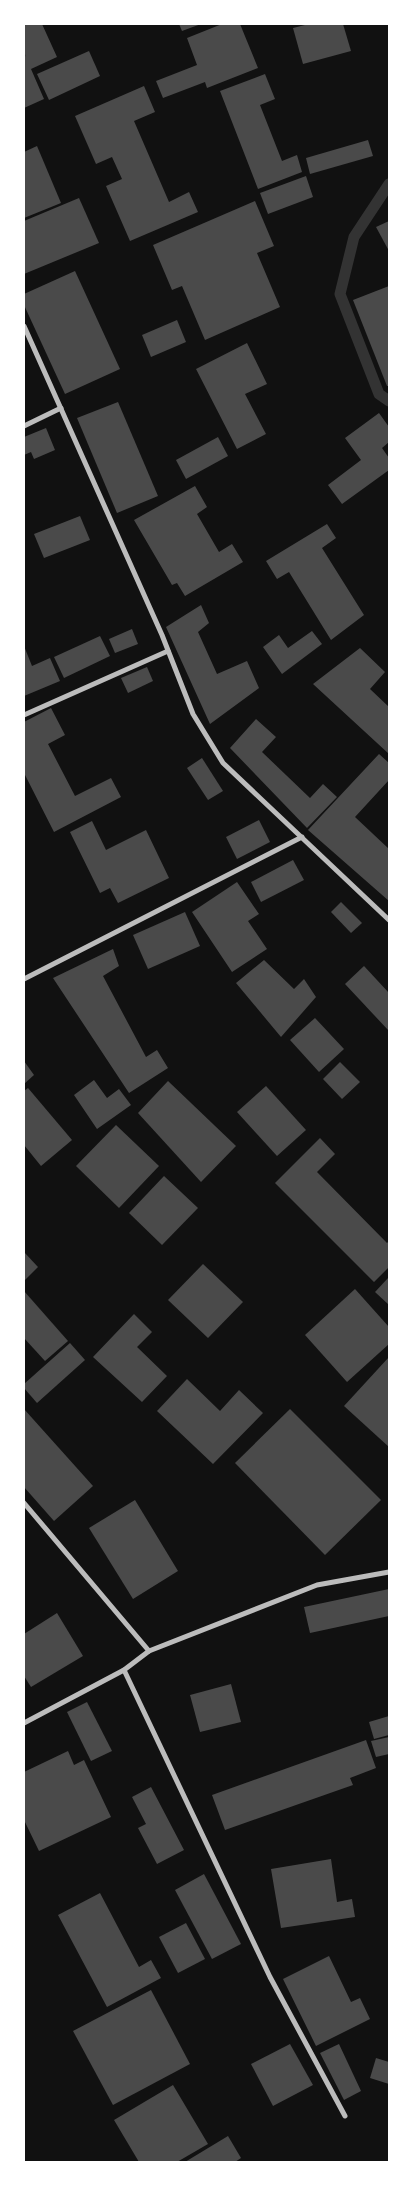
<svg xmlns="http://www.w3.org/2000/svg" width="413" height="2186" viewBox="0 0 413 2186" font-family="'Fira Sans',sans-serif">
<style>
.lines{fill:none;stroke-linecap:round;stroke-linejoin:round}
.stream{stroke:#333;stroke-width:11}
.building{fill:#4a4a4a}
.minor{stroke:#bcbcbc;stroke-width:5}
</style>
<rect width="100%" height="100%" fill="#111"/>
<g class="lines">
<path class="stream" d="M389,184L354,237L340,294L379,394L389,401"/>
</g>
<g class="building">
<path d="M24,24H42L57,57L31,69L44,99L24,108V53L26,57L24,52Z"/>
<path d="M179,24H201L182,31Z"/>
<path d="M222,24H240L258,68L207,88L205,82L163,98L156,81L197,65L187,38Z"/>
<path d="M309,24H343L351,51L303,64L293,28Z"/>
<path d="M89,51L100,76L49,100L37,74Z"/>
<path d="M265,74L275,99L260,105L282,161L297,155L302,172L258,189L220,91Z"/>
<path d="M144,86L155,112L134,121L169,202L189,192L198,212L130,241L106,186L122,179L112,157L96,164L75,116Z"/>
<path d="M368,140L373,156L310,174L306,158Z"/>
<path d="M37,146L61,203L24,218V152Z"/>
<path d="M306,176L313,197L268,214L260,193Z"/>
<path d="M79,198L99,243L24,274V221Z"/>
<path d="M255,201L274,246L257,253L280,307L205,340L182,286L172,290L153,245Z"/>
<path d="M389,221V251L376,227Z"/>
<path d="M75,271L120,369L65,394L24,305V294Z"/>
<path d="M389,286V386H387L353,300Z"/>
<path d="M177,320L186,342L151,357L142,335Z"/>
<path d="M247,343L267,384L245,394L266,434L237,449L196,369Z"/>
<path d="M118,402L158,496L117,513L77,418Z"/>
<path d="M379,413L389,427V442L382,448L389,458V470L342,504L328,485L361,460L345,438Z"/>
<path d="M46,428L55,450L34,459L31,452L24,455V437Z"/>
<path d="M218,437L228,456L186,479L176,460Z"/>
<path d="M195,486L207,507L197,514L219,552L232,544L243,562L185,596L177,583L172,585L134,520Z"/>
<path d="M80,516L90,540L44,558L34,534Z"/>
<path d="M327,524L336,538L322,548L364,615L331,640L289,572L277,579L266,561Z"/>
<path d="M201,605L209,623L198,632L217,674L247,661L259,688L210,724L166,627Z"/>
<path d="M132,629L138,644L115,653L109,639Z"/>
<path d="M312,631L322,644L282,674L263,647L279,635L288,648Z"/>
<path d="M100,636L110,656L64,678L54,657Z"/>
<path d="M24,646L32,666L50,658L60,681L24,696Z"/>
<path d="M360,648L385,672L370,689L389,707V754L313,684Z"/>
<path d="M147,667L153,681L128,693L121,678Z"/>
<path d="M51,708L65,735L48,744L75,796L111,778L121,797L54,832L24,773V722Z"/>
<path d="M256,719L276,737L262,752L310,798L323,784L337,797L307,828L230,748Z"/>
<path d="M379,754L389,763V780L355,817L389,849V901L308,830Z"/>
<path d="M202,758L223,791L208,800L187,768Z"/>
<path d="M259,820L270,842L237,859L226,837Z"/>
<path d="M92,821L106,850L146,830L169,878L118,903L110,888L100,893L70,832Z"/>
<path d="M293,860L304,880L261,902L251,882Z"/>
<path d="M237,882L259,914L248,921L267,949L232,972L192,912Z"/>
<path d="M341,902L362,923L351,933L331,912Z"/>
<path d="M185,912L200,946L148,969L133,935Z"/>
<path d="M113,949L119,966L103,976L146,1057L157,1050L168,1068L129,1093L53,978Z"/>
<path d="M264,960L294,989L304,979L316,997L281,1037L236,983Z"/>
<path d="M364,966L389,993V1031L345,984Z"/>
<path d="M315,1018L344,1049L319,1072L290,1040Z"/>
<path d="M24,1061L34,1075L24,1084Z"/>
<path d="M340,1062L360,1082L342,1099L323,1079Z"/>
<path d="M94,1080L107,1098L119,1089L131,1105L97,1129L74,1095Z"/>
<path d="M168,1081L236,1146L201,1182L138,1113Z"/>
<path d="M266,1086L306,1130L277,1156L237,1112Z"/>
<path d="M28,1088L72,1140L41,1166L24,1145V1091Z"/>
<path d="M116,1125L159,1166L119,1208L76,1166Z"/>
<path d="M320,1138L335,1154L317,1172L387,1243L389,1241V1267L374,1282L275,1183Z"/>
<path d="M164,1176L198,1208L162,1245L129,1213Z"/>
<path d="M24,1252L38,1267L24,1281Z"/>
<path d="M203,1264L243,1302L208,1338L168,1300Z"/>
<path d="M389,1277V1305L375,1292Z"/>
<path d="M355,1289L389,1327V1344L347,1382L305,1335Z"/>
<path d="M24,1291L68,1341L45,1361L24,1338Z"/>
<path d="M134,1314L152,1332L137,1347L167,1376L142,1402L93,1357Z"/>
<path d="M70,1343L85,1360L37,1403L24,1388V1384Z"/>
<path d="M389,1357V1447L344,1406Z"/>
<path d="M187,1379L220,1411L239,1390L263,1413L213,1464L157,1411Z"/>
<path d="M24,1409L93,1486L54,1521L24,1487Z"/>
<path d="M290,1409L381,1500L325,1555L235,1463Z"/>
<path d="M135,1500L178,1571L133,1599L89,1528Z"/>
<path d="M389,1589V1616L310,1633L304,1607Z"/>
<path d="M57,1613L83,1656L31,1687L24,1676V1634Z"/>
<path d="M231,1684L241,1722L200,1732L190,1695Z"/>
<path d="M87,1702L112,1751L91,1761L67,1712Z"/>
<path d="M389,1716V1735L374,1739L369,1722Z"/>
<path d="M389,1737V1754L376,1757L371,1741Z"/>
<path d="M366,1740L376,1768L350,1778L353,1785L225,1830L212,1795Z"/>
<path d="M68,1751L74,1765L84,1760L111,1817L39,1851L24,1820V1772Z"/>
<path d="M151,1787L184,1850L157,1864L138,1828L146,1824L132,1797Z"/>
<path d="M331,1859L337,1902L352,1899L355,1917L281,1928L271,1869Z"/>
<path d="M204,1874L241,1944L212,1959L175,1890Z"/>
<path d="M100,1893L139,1967L151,1960L161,1978L107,2007L58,1915Z"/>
<path d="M186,1923L205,1959L178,1973L159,1937Z"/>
<path d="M329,1956L351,2002L360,1998L370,2019L316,2046L283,1979Z"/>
<path d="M151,1990L190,2064L113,2105L73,2031Z"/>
<path d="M290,2044L313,2085L273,2106L251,2064Z"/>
<path d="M339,2044L361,2091L344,2100L320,2053Z"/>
<path d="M376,2058L389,2062V2084L370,2078Z"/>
<path d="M173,2085L208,2144L177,2162H139L114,2120Z"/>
<path d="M228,2136L241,2158L235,2162H185Z"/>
</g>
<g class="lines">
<g class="minor">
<path d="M24,326L162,635L193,714L223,763L389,920"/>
<path d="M24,426L61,408"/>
<path d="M24,715L168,651"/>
<path d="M24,979L302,837"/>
<path d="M24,1503L149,1651"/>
<path d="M124,1670L270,1977L345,2116"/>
<path d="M24,1723L124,1670L149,1651L317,1585L389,1572"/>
</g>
</g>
<rect width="413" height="2186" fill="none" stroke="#ffffff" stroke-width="50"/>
</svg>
